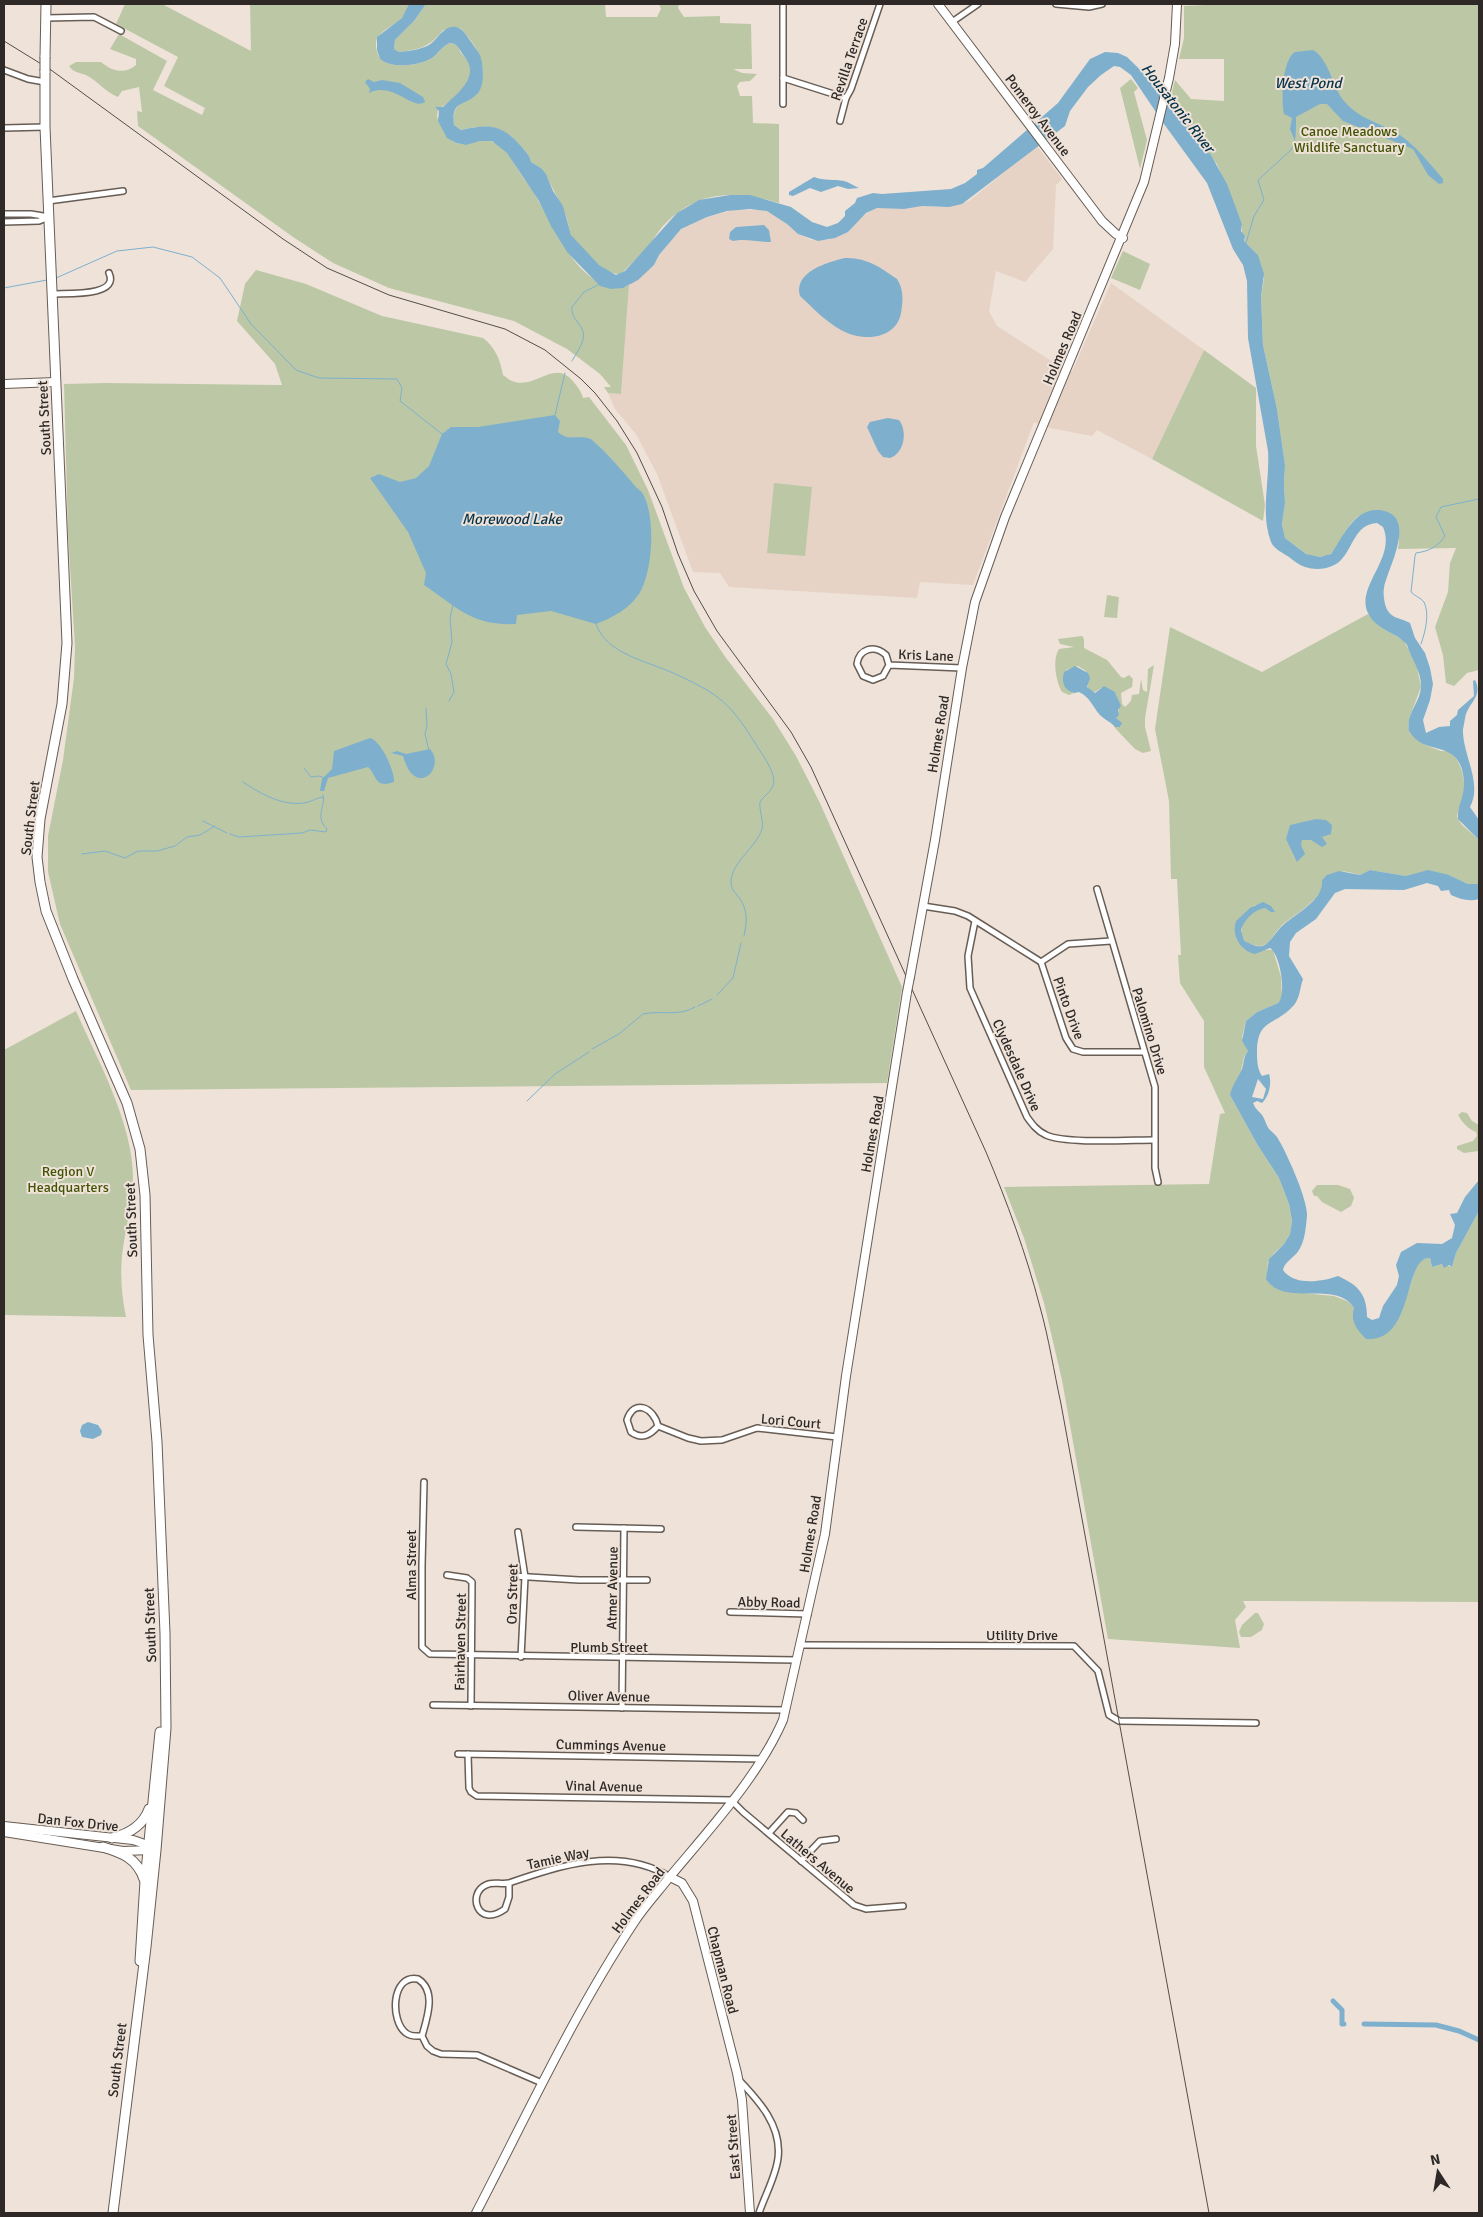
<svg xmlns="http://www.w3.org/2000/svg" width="1483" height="2217" viewBox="0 0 1483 2217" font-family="Signika,sans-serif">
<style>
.built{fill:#e6d3c6}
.green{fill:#bcc8a5}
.water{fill:#7eb0ce;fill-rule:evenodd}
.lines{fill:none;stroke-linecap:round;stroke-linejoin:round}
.stream{stroke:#7eb0ce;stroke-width:1}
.canal{stroke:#7eb0ce;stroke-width:5}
.street-casing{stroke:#675d55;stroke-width:8}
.secondary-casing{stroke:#675d55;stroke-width:10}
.highway-casing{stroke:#675d55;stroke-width:11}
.street{stroke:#fff;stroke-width:5}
.secondary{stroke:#fff;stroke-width:8}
.highway{stroke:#fff;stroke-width:9}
.rail{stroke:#544e4a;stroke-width:1}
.secondary-bridge-casing{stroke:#675d55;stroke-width:10;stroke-linecap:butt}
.highway-bridge-casing{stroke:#675d55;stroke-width:11;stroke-linecap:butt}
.secondary-bridge{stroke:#fff;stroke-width:8}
.highway-bridge{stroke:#fff;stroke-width:9}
.labels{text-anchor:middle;stroke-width:4;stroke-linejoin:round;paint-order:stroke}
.street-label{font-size:14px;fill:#2e2926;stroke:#eee2d9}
.park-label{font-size:14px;fill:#425404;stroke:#eee2d9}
.water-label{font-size:15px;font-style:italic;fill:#073349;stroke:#eee2d9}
</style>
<rect width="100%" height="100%" fill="#eee2d9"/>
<path class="built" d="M1037,146L1062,179L1056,185L1053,249L1025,282L996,271L989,311L997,326L1059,366L1072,372L1111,283L1204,350L1152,459L1097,430L1092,436L1050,428L1034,422L973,585L920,582L917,598L729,587L720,573L693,572L657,474L636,434L615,409L608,393L621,394L629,285L654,265L659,255L675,234L681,229L707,217L734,210H759L768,211L787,224L798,234L811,240H828L848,232L862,217L873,209L882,207L899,209L921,206L940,207L969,201Z"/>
<g class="green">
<path d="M125,4H162L251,51L250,4H409C407,8 405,15 402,18C388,31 367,33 380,59C392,69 419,66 432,58C439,53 442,46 450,43C458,44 458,47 461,53C464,57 469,60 470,66C475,84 451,102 438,109C438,112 437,114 437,116C437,118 439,121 440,123C446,135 451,146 467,144C476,143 484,137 493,142C510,149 516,170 527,183C550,213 569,278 611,286C618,287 622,289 629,285L621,394L608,393L604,387H611L600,374L567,349L514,321L389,288L333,263L293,237L138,126L137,111L142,112L139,87L122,91L118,97C105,92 98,81 86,75C79,73 73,72 69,66L76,62H101C112,71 124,75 136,65V59L110,49L119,34L167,61L153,90L202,115L205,108L164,86L178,57L116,24Z"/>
<path d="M426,4H605L606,17H657L661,9L659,4H679L678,8L684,17L720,16V23L751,24L752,69H733L742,73L757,74L750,81L740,82L737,86L740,96H752L753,123L779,124V203C733,189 695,191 662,227C658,232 656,235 653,240C652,243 625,270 621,274C607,277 577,247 571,235C569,229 568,222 566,216C564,210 544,170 541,168C538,166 534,164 531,162C530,155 525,151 521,146C503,125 486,124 461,130L454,125C452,110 457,103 471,99C474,92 482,81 483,73C483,56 472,40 460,28L443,30C431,46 419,50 399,52L394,49L395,40L414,21Z"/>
<path d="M1225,4H1479V670L1467,673L1454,686L1446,683L1443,655L1435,627L1448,592L1450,563L1456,548L1398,549C1402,530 1395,504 1370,512C1366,514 1359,515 1356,518C1344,528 1340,547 1328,556L1316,557L1306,554L1285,538L1282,524L1285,503L1284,485L1285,465L1277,409L1263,345L1261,296L1264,278L1257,254L1244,241L1245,238L1242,235V224L1217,164L1186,126L1170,100L1175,80L1191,99L1224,101V59H1179L1184,38V6Z"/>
<path d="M1131,79L1138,88L1134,92L1147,140L1140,169L1120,88Z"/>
<path d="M1123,251L1150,264L1140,290L1111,278Z"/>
<path d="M256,270L306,284L382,316L483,338C496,348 500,360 503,375C506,377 509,380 512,381C537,391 555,355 576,385C579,389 582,393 583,398L589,397L626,445L648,490L684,588L705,627L726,658L773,719L796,756L819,801L902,987L887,1083L131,1090L60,924L48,872V836L63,760L74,678L75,647L68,534L64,384L106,383L282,385L275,364L237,321L245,284Z"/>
<path d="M1204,350L1256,388V446L1265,505L1263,521L1152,459Z"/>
<path d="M774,483L812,487L805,556L767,553Z"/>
<path d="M1107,595L1119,597L1117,618L1104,617Z"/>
<path d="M1368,614L1381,627L1404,641L1417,667L1421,687L1410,716L1408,726L1410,733L1425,745L1441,751H1449C1462,760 1466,783 1464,797C1462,804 1458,809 1457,817L1462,825L1479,840V884H1468L1449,875L1406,876L1370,870L1360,875C1341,870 1338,869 1322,882C1325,898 1292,916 1281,926C1276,931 1271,941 1266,944C1259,949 1250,943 1243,941C1237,928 1249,909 1264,908C1267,908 1272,909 1275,910L1255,905L1237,921L1235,925L1237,940L1244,949L1273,950L1281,977L1282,997L1278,1003L1257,1012L1246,1021L1242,1037L1248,1051L1244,1057L1241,1071L1230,1095L1257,1144L1279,1178L1289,1204L1292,1221L1290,1234L1284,1244L1274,1253L1268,1262L1267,1275L1272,1286L1292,1292L1334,1296L1347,1301L1353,1306L1366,1339C1378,1325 1399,1306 1408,1291C1414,1281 1414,1256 1430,1258L1432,1267L1442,1264L1452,1267L1456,1253L1479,1211V1602L1243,1601L1246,1607L1235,1620L1240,1648L1108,1639L1062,1380L1044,1303L1024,1238L1004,1187L1209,1184L1220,1114L1225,1113L1204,1067V1021L1180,983L1178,955H1181L1177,879H1171L1169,801L1155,729L1170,627L1262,672Z"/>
<path d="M1082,636L1084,639V648L1107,660L1121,677L1124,678L1129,675L1133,679L1132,687L1121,693L1122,704L1125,707L1131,701L1132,695L1139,694L1141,679L1143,690L1147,692L1148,669L1154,665L1145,718V727L1151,751L1143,753L1135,749L1115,728L1114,726L1121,727L1116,718C1121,710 1119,700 1115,692L1101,688L1093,693L1088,689L1086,671L1078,666L1066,670L1071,692L1074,693L1069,695L1062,692C1056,681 1052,660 1059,649L1074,647L1060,644L1058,639Z"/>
<path d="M76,1011C98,1061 132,1121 133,1176C133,1204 125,1229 122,1256C120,1276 122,1298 126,1317L4,1315V1050Z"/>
<path d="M1462,1112L1467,1113L1472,1121L1479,1125V1151L1464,1153L1457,1149V1146L1473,1141L1477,1136L1476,1132C1468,1129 1462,1122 1458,1115Z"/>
<path d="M1317,1185H1338L1350,1189L1354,1198L1351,1206L1341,1212L1322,1202L1317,1196H1314L1312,1191Z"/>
<path d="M1255,1613H1258L1264,1624L1262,1630L1251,1637H1241L1239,1632L1242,1625Z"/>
</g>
<g class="water">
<path d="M409,4H426L414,21L395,40L394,49L399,52C409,51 419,50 429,45C438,40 443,25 456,27C463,28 468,38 472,43C474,47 478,51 480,55C484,66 485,88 476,95C463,107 451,100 454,125L461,130C488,124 502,124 521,146C525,151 530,155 531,162L541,168L546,174L553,191L563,206L571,235L599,265L616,275L625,271L677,213L699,200L730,195H750L791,207L812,222L827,227L838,223L845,216V211L855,203L857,198L873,193L882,194L951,189L965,183L977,174V170L983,168L1058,103L1090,59L1105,52L1118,53L1127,57L1173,102L1186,126L1211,155L1227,184L1242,224L1241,231L1245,236L1244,241L1258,255L1264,274L1261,296L1263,345L1277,409L1285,465L1284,485L1285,503L1282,524L1285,538L1306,554L1320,557L1331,554C1343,537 1354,508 1379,510C1420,514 1387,569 1384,588C1383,593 1384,599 1385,604C1389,619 1399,617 1410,623L1415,638L1425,653L1430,668L1433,684L1430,700L1423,720L1426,733L1439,727L1450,726V721L1457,715L1458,710L1474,696L1473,681L1475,680C1483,695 1470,702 1466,714C1465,717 1464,725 1463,729C1462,754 1483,783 1470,807L1479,820V840L1458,819C1457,806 1465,796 1464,781C1460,736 1426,759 1409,731C1405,714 1421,702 1421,686C1421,670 1411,659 1407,645C1398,633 1377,630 1369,615C1353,588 1397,559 1383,527L1377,523C1355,524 1353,548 1341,560C1332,569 1317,571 1305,567C1299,565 1294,561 1289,557C1283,553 1274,549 1271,542C1260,513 1270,482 1268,451L1248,338L1247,281L1243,265L1233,249L1207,183L1164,124L1131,75L1120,67L1114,66L1101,75L1088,87L1070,111L1065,126L962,204L949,207L922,206L904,209L877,208L866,213L848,232L835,238L818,241L798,234L787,224L767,211L750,209L727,211L707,217L681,229L659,255L654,265L638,280L623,288L611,289L600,286L567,252L551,226L539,201L507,153L492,141H480L466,145L456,143L447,138L438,121L439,111L435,107H443C458,93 481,76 464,56C459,50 459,44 450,43C442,46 439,53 432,58C419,66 391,69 380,59L377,50V37L402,18Z"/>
<path d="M1313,50C1330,60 1332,88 1345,102C1360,120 1382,123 1400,135C1417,147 1429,163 1443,179V183L1439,184L1428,175L1413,149L1343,121L1327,104H1320L1296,117C1296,124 1296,134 1295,141L1290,129L1292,118L1284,114C1281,99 1282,60 1295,52Z"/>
<path d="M368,79L374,82L382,80L400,83L423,97L425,102C412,111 393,81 369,93L370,89L365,82Z"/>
<path d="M814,177C824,181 834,179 844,181C849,182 854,186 859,188L848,189L838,186L821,192L810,188L793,196L789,195V192Z"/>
<path d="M764,225L769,230L771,242C759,242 745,238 733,241L729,239L730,232L736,227Z"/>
<path d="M845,258C866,257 880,267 897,279C904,289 903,302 901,313C896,340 862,342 841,330C825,321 813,308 800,296C793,272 828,262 845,258Z"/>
<path d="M555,415L560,421L558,432C569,442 578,434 591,439C607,453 621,469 635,486C637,489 641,490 643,494C656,517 653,572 639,594C629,609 612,618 596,624L551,611L517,615L516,624C472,626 458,608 424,585L426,573L408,532L370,478L379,474L400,482L416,478L429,466L442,434L451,427H478Z"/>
<path d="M888,418L899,420C908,432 904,453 890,458L883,457L878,451L867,427L870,422Z"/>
<path d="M1075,666L1088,673L1090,678L1087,687L1095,693L1104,686L1115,692L1121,706L1118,710L1119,715L1116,718L1122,723L1120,727H1115C1111,722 1105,720 1100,715C1092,706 1090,697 1079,692L1074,693C1064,690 1061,682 1064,672Z"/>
<path d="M370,738C381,740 395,772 394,782C374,789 377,775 368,767L328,778L324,791H320L322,779L332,769L334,751Z"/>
<path d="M430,749C447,768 415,800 403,756L391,753L397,751L406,754Z"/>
<path d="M1316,819L1326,820L1332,825L1331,834L1322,837L1327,844L1322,847L1311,840H1302L1301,845L1305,854L1297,862L1286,839L1290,825Z"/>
<path d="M1370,870L1406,876L1428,870L1449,875L1468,884H1479V899C1469,902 1460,899 1451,895L1449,890L1441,891L1438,886L1427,883L1404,890L1345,889L1335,893L1316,919L1296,933L1290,942L1289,956L1303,979C1300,987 1300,998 1294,1005C1276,1026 1258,1018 1257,1050C1257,1059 1257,1069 1262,1076L1269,1074C1272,1083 1269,1097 1262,1103L1257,1101L1253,1103C1256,1110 1258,1110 1262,1115C1265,1119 1266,1125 1269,1129C1272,1132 1275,1134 1277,1137C1286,1151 1308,1200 1307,1216C1306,1226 1305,1241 1299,1250C1295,1257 1284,1262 1283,1270C1294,1286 1322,1282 1338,1276C1358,1285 1367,1294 1367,1317L1372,1320L1379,1318L1383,1306L1397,1285L1399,1276L1396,1265L1401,1252L1417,1243L1442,1244L1452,1238L1455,1225L1450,1214L1457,1213L1465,1197L1479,1180V1211L1456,1253L1452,1267L1449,1265L1444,1268L1442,1264L1432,1267L1430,1258C1403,1256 1415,1343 1366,1339C1357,1330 1350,1321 1354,1308C1336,1279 1284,1308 1266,1279L1269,1259L1284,1244L1290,1234L1292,1221L1289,1204L1279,1178L1257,1144L1230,1095C1232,1086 1236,1081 1240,1073C1245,1066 1242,1058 1248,1051L1242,1041L1246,1021L1257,1012L1278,1003C1287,994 1280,954 1270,948L1255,954C1240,951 1231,935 1236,921L1250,908L1263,902L1271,906L1275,912H1271L1265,908C1253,910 1245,919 1241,930L1244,941C1250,943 1258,949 1265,945C1271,941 1276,932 1281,927C1294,914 1324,901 1322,880L1327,875L1339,871L1360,875ZM1258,1079L1266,1089L1263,1099L1252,1097Z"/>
<path d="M88,1422L98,1425L102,1431L101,1435L93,1439L82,1437L80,1431L82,1425Z"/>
</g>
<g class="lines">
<g class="stream">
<path d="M1246,243L1254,216L1264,200L1258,180L1291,150L1295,141"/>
<path d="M56,278L117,251L153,247L192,257L220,278L251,324L296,370L319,378L397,379L402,388L400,401L442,434"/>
<path d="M4,288L47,280"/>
<path d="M572,361C576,354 581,347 583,340C587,325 570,321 572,307L584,292L598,285"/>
<path d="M555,415L565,373"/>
<path d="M596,624C606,654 647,661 673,673C685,678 696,684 707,690C731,704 743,724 757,746C763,756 779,776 772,788C769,793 763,797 760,802C759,811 764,821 762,829C756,848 732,861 731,882C731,890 736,893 740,899C748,911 747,922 744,936"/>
<path d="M1421,644C1425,633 1430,614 1424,602C1421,598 1415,596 1411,592L1415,556L1416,553C1430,551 1437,547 1445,536L1436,517L1441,507L1479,499"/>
<path d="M449,701L454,692L451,674L446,664L452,642L450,618L453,605"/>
<path d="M426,708L427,726L425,734L429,751"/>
<path d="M304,768L311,777L319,776L325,778"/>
<path d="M243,782C261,794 282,806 304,803C311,802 316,798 323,797"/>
<path d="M203,821L227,833"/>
<path d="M230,834L239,837L302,833L310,830L326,832L327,829C314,816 326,807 323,795"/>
<path d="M82,854L105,851L125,858L138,851H157L175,846L187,837L200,835L215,826"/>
<path d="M717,995L733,978L741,943"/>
<path d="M698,1006L712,999"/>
<path d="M592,1049L619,1034L643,1014C661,1010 679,1017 695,1007"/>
<path d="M527,1101L555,1074L589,1052"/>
</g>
<g class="canal">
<path d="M1333,2001L1342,2010V2024H1344"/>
<path d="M1364,2024L1436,2025L1459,2031L1479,2040"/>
</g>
<g class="street-casing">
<g id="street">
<path d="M783,4V104"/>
<path d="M1056,4L1089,7L1102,4"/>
<path d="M46,18L94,17L121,31"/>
<path d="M952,22L978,4"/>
<path d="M4,70L28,79L45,82"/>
<path d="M783,78L846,98"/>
<path d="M840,121L846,98L851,89L880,4"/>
<path d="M4,128L45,127"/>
<path d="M48,201L123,191"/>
<path d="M4,214H31L49,217"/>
<path d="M4,222L39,221L49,217"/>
<path d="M53,294C66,293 120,297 109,273"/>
<path d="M889,665L886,655C874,644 859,649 857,664L863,676L873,680L883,676L889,665L962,668"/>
<path d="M1097,889L1155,1087V1168L1158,1182"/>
<path d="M923,906L955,911L968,916L1041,962L1068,944L1111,941"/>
<path d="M975,921L968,956L970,988L1027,1117C1032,1124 1037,1131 1046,1135C1065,1144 1130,1140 1154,1140"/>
<path d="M1041,962L1066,1038L1073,1049L1083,1052H1144"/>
<path d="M658,1426C654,1408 634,1398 627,1420L631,1432C642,1440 650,1435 658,1426L688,1438L701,1441L722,1440L757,1428L837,1437"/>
<path d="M424,1482L422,1566V1647L430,1654L797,1660"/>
<path d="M576,1527L661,1529"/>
<path d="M518,1532L525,1577L521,1657"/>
<path d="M447,1575L467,1578L472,1582L471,1706"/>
<path d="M513,1576L579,1580H647"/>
<path d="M730,1612L808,1614"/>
<path d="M801,1645L1074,1646L1098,1671L1109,1715L1119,1721L1256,1723"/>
<path d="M433,1705L786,1710"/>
<path d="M622,1708L624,1528"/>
<path d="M458,1754L762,1759"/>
<path d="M468,1754L469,1788L471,1792L477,1796L731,1800L743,1812L854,1905L866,1909L903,1906"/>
<path d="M769,1833L788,1812L796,1813L803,1820"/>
<path d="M801,1861L820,1841L836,1839"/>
<path d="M509,1883C501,1885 493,1881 486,1885C467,1893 477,1929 505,1909L509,1897V1883C561,1865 619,1846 670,1877"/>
<path d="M422,2036C417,2036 411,2037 406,2033C390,2021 391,1974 418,1979C437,1991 427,2018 422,2036L427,2046L433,2051L441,2054L477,2055L542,2083"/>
<path d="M739,2080C759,2101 782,2126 778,2158C776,2176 765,2195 759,2213"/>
</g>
</g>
<g class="secondary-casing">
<g id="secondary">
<path d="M938,4L1102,221L1116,234L1123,238"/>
<path d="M4,384L56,382"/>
<path d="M910,977L935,840L962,668L975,602L1005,517L1144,182L1169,78L1175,44L1177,4"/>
<path d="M4,1826L133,1840L142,1843L148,1849"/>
<path d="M4,1832L123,1851L152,1850"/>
<path d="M670,1877L682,1883L693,1901L737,2073L742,2100L750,2213"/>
<path d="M476,2213C527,2115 574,2013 635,1921C645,1906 657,1893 668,1879C707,1832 759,1776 783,1720L825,1534L846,1376L907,992"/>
</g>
</g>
<g class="highway-casing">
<g id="highway">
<path d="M45,57L46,4"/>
<path d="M45,71V127L67,643L62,704L40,819L37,857L40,882L46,911L73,979L127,1103L140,1149L145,1195L148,1335L157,1442L165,1633L166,1728L156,1850L146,1947L113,2213"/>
<path d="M112,1838C128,1834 143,1826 149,1809"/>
<path d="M103,1847C122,1853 137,1858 144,1879"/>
<path d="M140,1961L145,1881L160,1732"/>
</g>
</g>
<use href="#street" class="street"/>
<use href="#secondary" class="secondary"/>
<use href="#highway" class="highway"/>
<path class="rail" d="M4,41L51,70L283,239L327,268L389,295L505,329L545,350L581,379L595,393L617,421L637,453L662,507L678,554L694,591L717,631L791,732L811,767L986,1152C1007,1202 1026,1253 1040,1307C1049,1339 1054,1372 1061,1404L1209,2213"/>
<g class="secondary-bridge-casing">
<path id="secondary-bridge" d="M907,992L910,977"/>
</g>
<g class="highway-bridge-casing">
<path id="highway-bridge" d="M45,71V57"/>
</g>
<use href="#secondary-bridge" class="secondary-bridge"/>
<use href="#highway-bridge" class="highway-bridge"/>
</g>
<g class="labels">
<g class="street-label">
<text transform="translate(849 59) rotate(-71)" y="5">Revilla Terrace</text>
<text transform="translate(1038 115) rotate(53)" y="5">Pomeroy Avenue</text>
<text transform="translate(1062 348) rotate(-67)" y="5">Holmes Road</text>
<text transform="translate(44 418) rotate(-93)" y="5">South Street</text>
<text transform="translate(926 655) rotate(2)" y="5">Kris Lane</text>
<text transform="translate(938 734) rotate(-81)" y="5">Holmes Road</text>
<text transform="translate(30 818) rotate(-83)" y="5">South Street</text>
<text transform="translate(1069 1008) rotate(70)" y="5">Pinto Drive</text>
<text transform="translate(1150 1031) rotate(73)" y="5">Palomino Drive</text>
<text transform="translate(1017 1065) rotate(66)" y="5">Clydesdale Drive</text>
<text transform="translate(872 1134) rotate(-80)" y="5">Holmes Road</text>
<text transform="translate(131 1220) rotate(-92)" y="5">South Street</text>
<text transform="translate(791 1421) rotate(5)" y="5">Lori Court</text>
<text transform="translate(810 1534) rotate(-81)" y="5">Holmes Road</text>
<text transform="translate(411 1565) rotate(-90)" y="5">Alma Street</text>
<text transform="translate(612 1588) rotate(-89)" y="5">Atmer Avenue</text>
<text transform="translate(512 1594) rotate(-89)" y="5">Ora Street</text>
<text transform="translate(769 1602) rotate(1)" y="5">Abby Road</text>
<text transform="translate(150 1625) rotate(-92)" y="5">South Street</text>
<text x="1022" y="1640">Utility Drive</text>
<text transform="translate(460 1642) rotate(-89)" y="5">Fairhaven Street</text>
<text x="609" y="1652">Plumb Street</text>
<text transform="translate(609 1696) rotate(1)" y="5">Oliver Avenue</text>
<text transform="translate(611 1745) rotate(1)" y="5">Cummings Avenue</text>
<text transform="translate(604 1786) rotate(1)" y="5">Vinal Avenue</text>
<text transform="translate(78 1822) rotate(6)" y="5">Dan Fox Drive</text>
<text transform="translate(558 1858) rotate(-12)" y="5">Tamie Way</text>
<text transform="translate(818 1861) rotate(40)" y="5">Lathers Avenue</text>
<text transform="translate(638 1900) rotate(-53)" y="5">Holmes Road</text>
<text transform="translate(723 1970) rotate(76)" y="5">Chapman Road</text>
<text transform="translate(117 2060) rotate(-83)" y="5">South Street</text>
<text transform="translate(733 2147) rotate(-94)" y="5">East Street</text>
</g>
<g class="park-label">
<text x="1349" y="136">Canoe Meadows<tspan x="1349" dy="16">Wildlife Sanctuary</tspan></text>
<text x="68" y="1176">Region V<tspan x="68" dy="16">Headquarters</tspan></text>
</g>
<g class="water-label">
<text x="1308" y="88">West Pond</text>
<text transform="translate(1178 108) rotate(52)" y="5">Housatonic River</text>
<text x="512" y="524">Morewood Lake</text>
</g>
</g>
<rect width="1483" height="2217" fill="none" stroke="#2e2926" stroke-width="10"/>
<g transform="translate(1438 2172) rotate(348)" stroke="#eee2d9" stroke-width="4" paint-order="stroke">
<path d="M0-4L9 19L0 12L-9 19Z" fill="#2e2926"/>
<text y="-8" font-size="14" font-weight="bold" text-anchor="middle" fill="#2e2926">N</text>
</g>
</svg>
